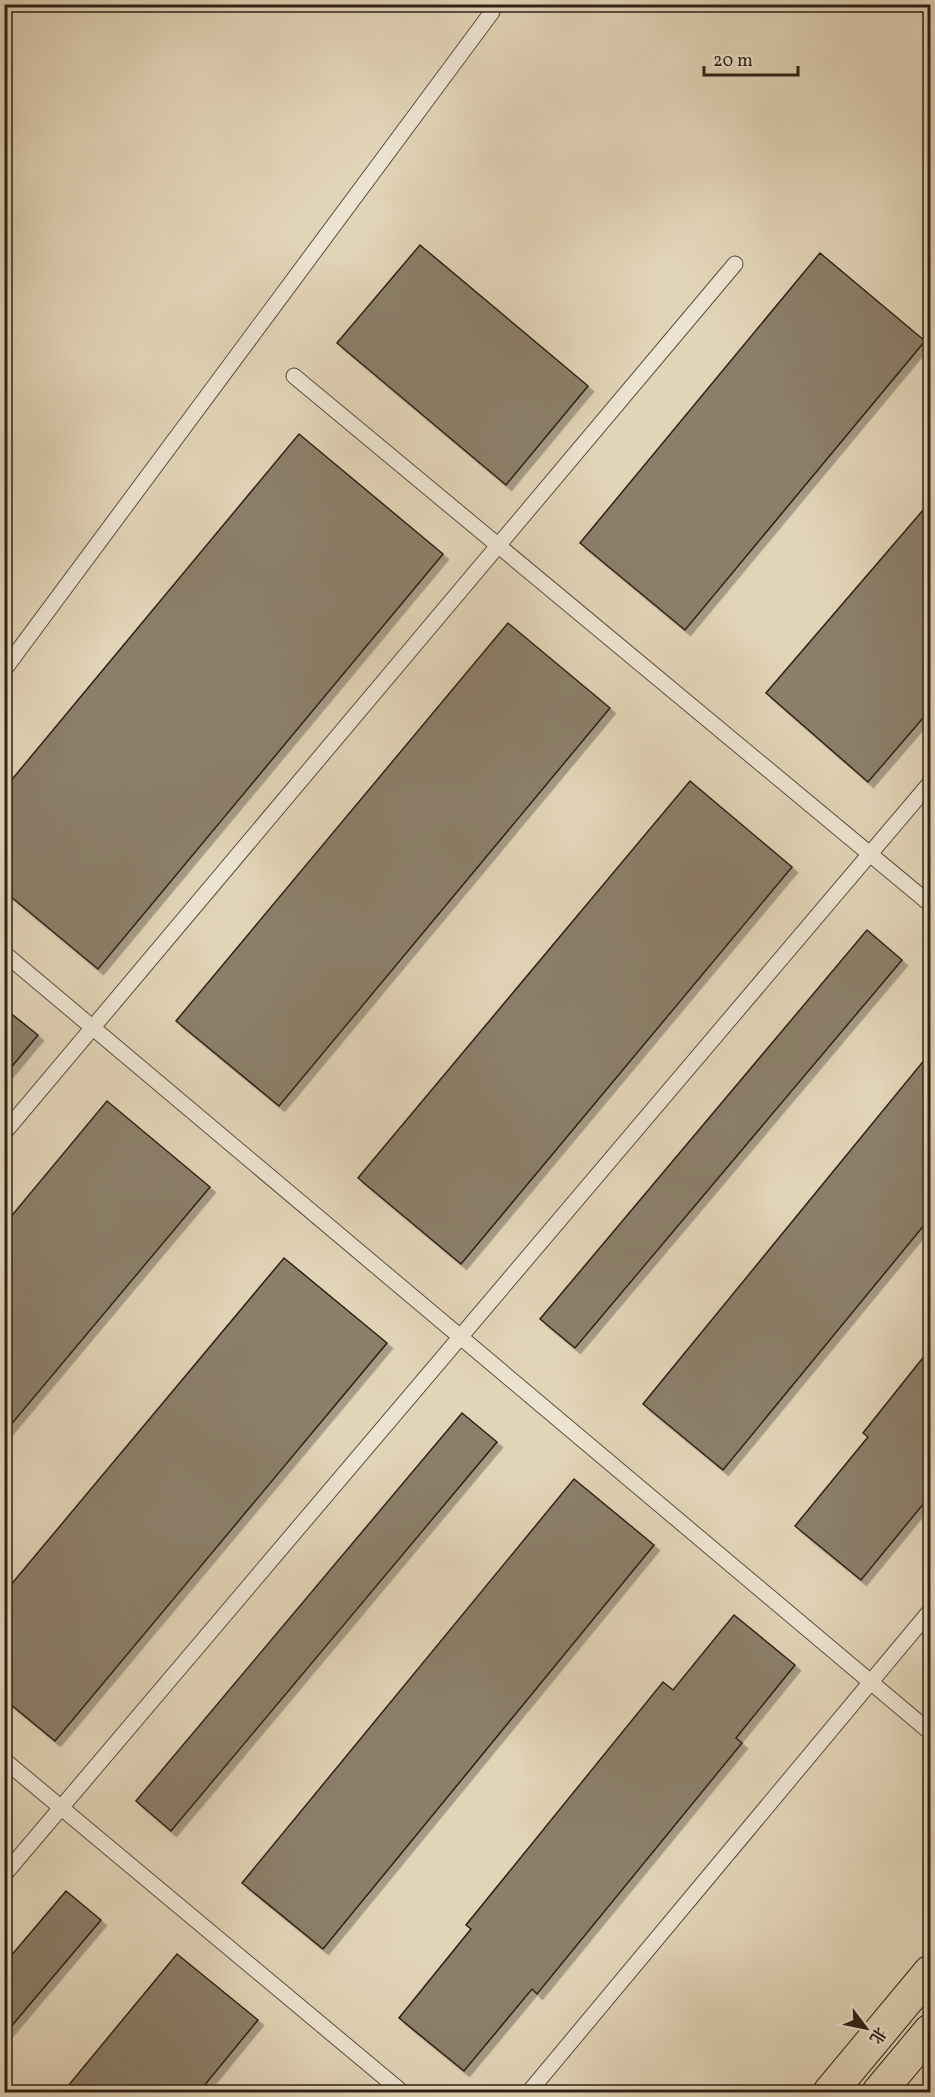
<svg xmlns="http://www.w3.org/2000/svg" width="935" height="2097" viewBox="0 0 935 2097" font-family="Vollkorn,'Noto Serif SC',serif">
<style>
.building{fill:#8c7f6a;stroke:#2e2217;stroke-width:1.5;filter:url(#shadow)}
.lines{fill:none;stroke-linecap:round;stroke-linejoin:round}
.service-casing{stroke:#5b4e3f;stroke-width:17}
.trunk-casing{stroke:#2e2217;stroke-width:35}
.service{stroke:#ece3d0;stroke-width:15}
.trunk{stroke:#e2d4b7;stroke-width:33}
</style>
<defs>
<filter id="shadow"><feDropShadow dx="5.5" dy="5.5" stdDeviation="0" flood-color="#0004"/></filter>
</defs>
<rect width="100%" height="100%" fill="#e2d4b7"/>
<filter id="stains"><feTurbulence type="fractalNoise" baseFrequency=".00333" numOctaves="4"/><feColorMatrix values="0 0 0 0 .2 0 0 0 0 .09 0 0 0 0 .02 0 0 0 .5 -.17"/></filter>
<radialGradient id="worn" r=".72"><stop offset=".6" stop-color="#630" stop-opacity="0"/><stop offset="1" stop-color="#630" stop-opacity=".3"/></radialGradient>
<g class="building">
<path d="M420,245L588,386L506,485L337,343Z"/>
<path d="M820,253L925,341L685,630L580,543Z"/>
<path d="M299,434L443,554L98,969L4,891V789Z"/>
<path d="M930,502V710L868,782L766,693Z"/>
<path d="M508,623L610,708L279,1106L176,1021Z"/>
<path d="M690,781L792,867L461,1264L358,1178Z"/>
<path d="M867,930L902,960L575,1348L540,1319Z"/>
<path d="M4,1008L38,1035L4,1076Z"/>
<path d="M930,1053V1218L723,1470L643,1404Z"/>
<path d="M107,1101L210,1187L4,1433V1225Z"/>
<path d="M284,1258L387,1343L55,1741L4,1699V1593Z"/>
<path d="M930,1349V1499L929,1497L861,1580L795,1526L868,1437L863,1433Z"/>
<path d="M462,1413L497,1442L171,1831L136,1801Z"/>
<path d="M574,1479L654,1545L323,1949L242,1883Z"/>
<path d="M734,1615L795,1665L736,1738L742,1743L537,1994L532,1989L464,2071L399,2018L471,1929L466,1925L663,1682L673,1690Z"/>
<path d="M66,1891L101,1920L4,2035V1964Z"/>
<path d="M177,1954L258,2020L199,2092H63Z"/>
</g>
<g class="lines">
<g class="service-casing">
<g id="service">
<path d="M294,376L930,904"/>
<path d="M4,670L492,12"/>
<path d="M4,953L930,1732"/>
<path d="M4,1133L735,264"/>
<path d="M4,1760L402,2092"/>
<path d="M4,1875L930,783"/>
<path d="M529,2092L930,1611"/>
</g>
</g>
<g class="trunk-casing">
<g id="trunk">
<path d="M830,2092L930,1972"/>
<path d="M879,2092L930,2031"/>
</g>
</g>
<use href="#service" class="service"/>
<use href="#trunk" class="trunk"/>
</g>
<rect width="935" height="2097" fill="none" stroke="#e2d4b7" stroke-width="24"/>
<rect x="6" y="6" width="923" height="2085" fill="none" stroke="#2e2217" stroke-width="3"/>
<rect x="12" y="12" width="911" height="2073" fill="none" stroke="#2e2217" stroke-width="1.5"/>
<g transform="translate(866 2028) rotate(122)" stroke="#ece3d0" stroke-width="4.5" paint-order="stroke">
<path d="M0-4.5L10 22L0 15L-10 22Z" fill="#2e2217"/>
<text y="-9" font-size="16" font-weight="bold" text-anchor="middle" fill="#2e2217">北</text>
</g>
<path d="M704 66v9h94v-9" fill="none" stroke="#2e2217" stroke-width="3"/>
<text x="713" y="66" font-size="18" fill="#2e2217" stroke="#ece3d0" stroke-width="4.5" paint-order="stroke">20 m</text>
<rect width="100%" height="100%" filter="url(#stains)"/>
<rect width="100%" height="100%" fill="url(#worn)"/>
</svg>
